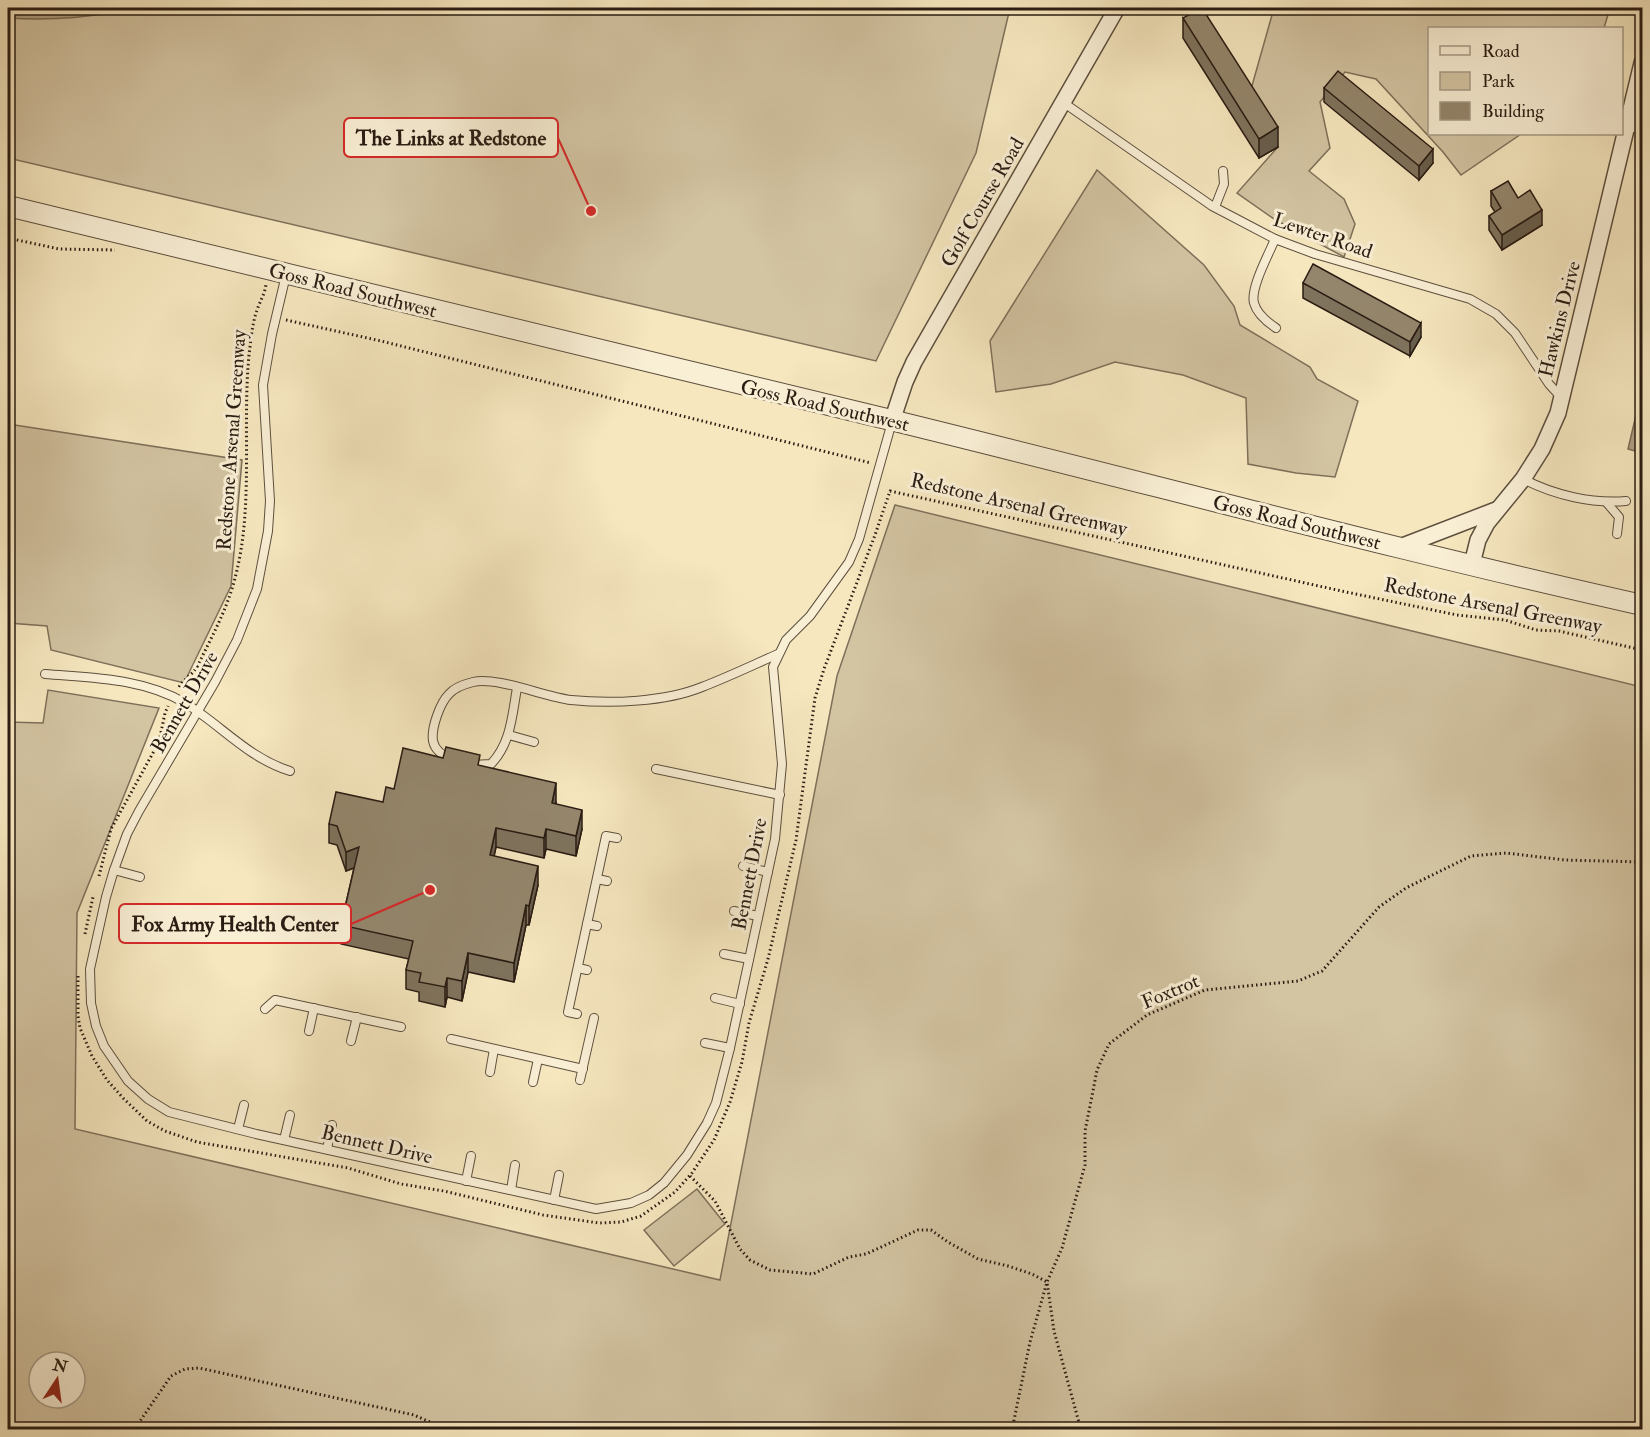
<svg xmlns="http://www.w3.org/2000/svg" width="1650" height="1437" viewBox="0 0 1650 1437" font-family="'IM FELL Double Pica',serif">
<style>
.green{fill:#d3c4a2;stroke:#7e705a;stroke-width:1.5;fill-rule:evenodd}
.water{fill:#b1a285;stroke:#7b6c57;stroke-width:1.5}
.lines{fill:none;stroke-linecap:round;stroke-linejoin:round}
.shore{stroke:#6e5f4c;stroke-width:1.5}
.service-casing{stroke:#5d4f3e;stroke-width:10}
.minor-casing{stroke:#5d4f3e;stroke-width:18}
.tertiary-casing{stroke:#5d4f3e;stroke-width:22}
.path{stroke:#2a1c13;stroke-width:3;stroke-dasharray:1.5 3;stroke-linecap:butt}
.service{stroke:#f9efd5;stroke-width:8}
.minor{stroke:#f9efd5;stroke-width:15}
.tertiary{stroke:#f9efd5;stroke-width:20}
.wall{fill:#7f735d;stroke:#2a1c13;stroke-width:1.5}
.shaded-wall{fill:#685e4c;stroke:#2a1c13;stroke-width:1.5}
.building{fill:#94866c;stroke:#2a1c13;stroke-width:1.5}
.labels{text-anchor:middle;stroke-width:6;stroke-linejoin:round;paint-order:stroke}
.street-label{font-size:20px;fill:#2a1c13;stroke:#f9efd5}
.leader{fill:none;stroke:#d62828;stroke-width:2}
.callout-dot{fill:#d62828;stroke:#f9efd5;stroke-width:2}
.callout{fill:#f9efd5;stroke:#d62828;stroke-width:2}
.callout-label{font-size:21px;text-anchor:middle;font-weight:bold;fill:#2a1c13}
</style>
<rect width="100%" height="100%" fill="#f6e7bf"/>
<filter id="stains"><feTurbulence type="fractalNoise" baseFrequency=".00333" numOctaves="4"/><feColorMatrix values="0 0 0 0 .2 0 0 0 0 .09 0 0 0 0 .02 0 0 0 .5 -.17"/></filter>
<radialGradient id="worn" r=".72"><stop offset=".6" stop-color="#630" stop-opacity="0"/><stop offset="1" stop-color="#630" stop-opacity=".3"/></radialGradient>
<g class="green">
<path d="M8,8H1010L976,153L876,361L8,158Z"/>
<path d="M1274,8H1610L1604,28H1430V134H1521L1461,175L1443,152L1376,79L1345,72L1320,102L1330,148L1309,171L1344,199L1355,224L1344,257L1274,219L1237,193L1278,147L1248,100Z"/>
<path d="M1097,170L1204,265L1234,306L1240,325L1310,367L1317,379L1358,401L1335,477L1296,473L1248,464L1246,398L1183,375L1115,362L1051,384L996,392L990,341Z"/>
<path d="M8,424L242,460L231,586L184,683L51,650L47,626L8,623Z"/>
<path d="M895,505L1642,687V1429H8V722L43,723L48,690L159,708L77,913L75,1129L720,1280L837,676ZM39,1362H75V1398H39Z"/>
<path d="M697,1189L725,1224L674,1266L644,1230Z"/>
</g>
<g class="water">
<path d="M8,8H112L108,13C75,19 41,20 8,18Z"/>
<path d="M1640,398L1642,399V453L1628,449Z"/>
</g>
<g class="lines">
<path class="shore" d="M8,12H80L104,8"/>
<g class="service-casing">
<g id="service">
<path d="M1064,103L1212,206L1275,239L1315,254L1470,299L1496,314L1515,333L1549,384L1561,397"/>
<path d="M1627,126L1642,130"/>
<path d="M1215,207L1224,184L1223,171"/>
<path d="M1275,239C1269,254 1250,288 1254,303C1257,314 1267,322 1276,328"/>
<path d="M286,275L272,334L263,385L270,501L268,531L257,589L237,640L215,682L139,811L127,834L114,870L106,897L90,969L91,1003L96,1026L104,1046L128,1081L148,1099L169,1112L256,1134L596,1209L631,1203L649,1195L664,1183L687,1155L707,1123L716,1103L730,1048L775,839L782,764L773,667L786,640L810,616L849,562L859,539L892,422"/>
<path d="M1523,479C1554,495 1592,504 1626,501"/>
<path d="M1607,503L1619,517L1617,534"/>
<path d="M45,674C92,678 143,678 185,703C221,725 248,758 290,771"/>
<path d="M509,735L534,742"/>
<path d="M452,759C443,756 435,750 433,741C431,728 440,703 449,694C455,687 465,684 473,682C496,676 545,697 571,700C611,704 665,702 702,687C728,677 753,665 778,654"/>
<path d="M472,765L491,764C511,743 512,716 517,688"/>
<path d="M656,769L780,795"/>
<path d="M743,866L768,872"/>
<path d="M114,870L140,877"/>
<path d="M597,879L607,881"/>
<path d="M283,909L331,919"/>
<path d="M734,911L758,916"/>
<path d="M587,924L597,926"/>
<path d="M724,954L749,959"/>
<path d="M578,968L587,970"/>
<path d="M715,998L740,1004"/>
<path d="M265,1009L275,1000L401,1027"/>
<path d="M577,1014L568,1012L606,836L617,838"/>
<path d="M309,1031L314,1008"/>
<path d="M451,1039L583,1069"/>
<path d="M351,1041L357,1017"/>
<path d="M705,1043L730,1048"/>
<path d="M490,1072L494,1049"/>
<path d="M580,1080L594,1018"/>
<path d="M533,1082L538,1059"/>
<path d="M238,1129L244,1105"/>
<path d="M284,1140L290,1115"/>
<path d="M327,1149L332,1125"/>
<path d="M466,1181L471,1156"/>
<path d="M511,1190L515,1165"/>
<path d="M554,1200L559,1175"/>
</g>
</g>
<g class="minor-casing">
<g id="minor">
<path d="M892,421L905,382L914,362L1117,8"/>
<path d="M1400,547L1496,510"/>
<path d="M1472,564L1478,540L1487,523L1523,479L1542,449L1558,413L1642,63"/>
</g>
</g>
<g class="tertiary-casing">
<path id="tertiary" d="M8,206C303,277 599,350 895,421C1144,482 1392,549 1642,605"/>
</g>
<g class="path">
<path d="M8,238L59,249L115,250"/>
<path d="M286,320L381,341L871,463"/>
<path d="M179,687C184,679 192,675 197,667C211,638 227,610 235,578C254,508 242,427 249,355C251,340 252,324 257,310C260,301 265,294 266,284"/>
<path d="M99,876L111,829L159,742L165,713L168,706"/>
<path d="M85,934L93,897"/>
<path d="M78,976V1016L80,1028L92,1056L107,1080L124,1099L147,1121L165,1131L197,1142L348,1168L401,1184L444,1191L543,1215L599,1223L621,1222L641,1216L675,1192L692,1173L714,1140L730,1102L742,1062L749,1023L768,959L796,840L815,698L824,669L875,535L890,491L1346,592L1457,615L1505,620L1536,630L1559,631L1642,650"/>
<path d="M690,1176L715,1201L740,1249L750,1260L770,1270L813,1274L849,1257L866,1254L918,1230H931L948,1242L978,1259L1008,1266L1032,1274L1047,1282L1054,1331L1081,1430"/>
<path d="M8,1426L14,1430"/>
<path d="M131,1430L138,1424L171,1376L185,1369L199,1368L414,1415L439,1426L441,1430"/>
<path d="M1012,1430L1030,1342L1047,1282L1062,1248L1085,1165V1131L1092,1096L1097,1070L1109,1044L1147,1015L1205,990L1298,981L1322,971L1379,907L1406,888L1471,856L1506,853L1565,860L1642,862"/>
</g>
<use href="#service" class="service"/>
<use href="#minor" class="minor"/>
<use href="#tertiary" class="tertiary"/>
</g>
<g class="wall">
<path d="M1183,18L1278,147L1259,158L1183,38Z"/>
<path d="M1324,88L1433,163L1419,180L1324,102Z"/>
<path d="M1491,191L1518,198L1542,225L1502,250L1489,230V216L1495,212L1491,206Z"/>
<path d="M1303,283L1421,337L1410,356L1303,298Z"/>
<path d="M480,766L556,802V804L582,829L576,856L546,849L544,858L496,847L494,856L538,885L529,925H526L514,982L468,972L462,1001L447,997L445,1007L419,1001V992L406,989V970L409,959L341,944V925L354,868L346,871L337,845L329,843V824L383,802L394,789Z"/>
</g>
<g class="shaded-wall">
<path d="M1278,127V147L1259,158V139Z"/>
<path d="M1433,149V163L1419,180V166Z"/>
<path d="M1542,210V225L1502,250V235Z"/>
<path d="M1421,323V337L1410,356V342Z"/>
<path d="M556,783V802L552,822V803Z"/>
<path d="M582,810V829L576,856V836Z"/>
<path d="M496,828V847L490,875V855Z"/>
<path d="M546,829V849L544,858V838Z"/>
<path d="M359,847V866L346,871V852Z"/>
<path d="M538,866V885L529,925V906Z"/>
<path d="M526,905V925L514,982V963Z"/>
<path d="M468,953V972L462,1001V981Z"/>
<path d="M447,978V997L445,1007V987Z"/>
</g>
<g class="building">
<path d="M1201,8H1202L1278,127L1259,139L1183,18Z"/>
<path d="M1338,71L1433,149L1419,166L1324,88Z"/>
<path d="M1508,181L1518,198L1530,190L1542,210L1502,235L1489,216L1501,208L1491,191Z"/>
<path d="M1313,264L1421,323L1410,342L1303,283Z"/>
<path d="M446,747L480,755L478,765L556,783L552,803L582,810L576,836L546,829L544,838L496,828L490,855L538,866L529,906L526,905L514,963L468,953L462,981L447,978L445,987L419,982L421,973L406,970L413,941L341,925L359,847L346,852L337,826L329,824L336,792L383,802L386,787L394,789L403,748L443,758Z"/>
</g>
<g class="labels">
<g class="street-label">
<text transform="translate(982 202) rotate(-60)" y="7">Golf Course Road</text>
<text transform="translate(1323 235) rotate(19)" y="7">Lewter Road</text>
<text transform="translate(353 290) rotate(14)" y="7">Goss Road Southwest</text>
<text transform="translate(1559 319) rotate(-76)" y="7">Hawkins Drive</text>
<text transform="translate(825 405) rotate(13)" y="7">Goss Road Southwest</text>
<text transform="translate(231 440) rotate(-86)" y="7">Redstone Arsenal Greenway</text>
<text transform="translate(1019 504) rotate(13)" y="7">Redstone Arsenal Greenway</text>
<text transform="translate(1297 522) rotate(14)" y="7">Goss Road Southwest</text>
<text transform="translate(1493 605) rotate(11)" y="7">Redstone Arsenal Greenway</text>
<text transform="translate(184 702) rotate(-60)" y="7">Bennett Drive</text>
<text transform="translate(749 874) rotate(-79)" y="7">Bennett Drive</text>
<text transform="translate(1170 991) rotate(-23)" y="7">Foxtrot</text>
<text transform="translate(377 1144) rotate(13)" y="7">Bennett Drive</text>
</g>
</g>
<path class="leader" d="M591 211L558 138M430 890L351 924"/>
<g class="callout-dot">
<circle cx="591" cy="211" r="6"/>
<circle cx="430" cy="890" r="6"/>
</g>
<g class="callout">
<rect x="344" y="118" width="214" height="39" rx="6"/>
<rect x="119" y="904" width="232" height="39" rx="6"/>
</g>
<g class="callout-label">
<text x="451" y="145">The Links at Redstone</text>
<text x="235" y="931">Fox Army Health Center</text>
</g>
<rect width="1650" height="1437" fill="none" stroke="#f6e7bf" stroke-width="30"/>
<rect x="9" y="9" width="1632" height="1419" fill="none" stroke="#2a1c13" stroke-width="3"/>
<rect x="15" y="15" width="1620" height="1407" fill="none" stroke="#2a1c13" stroke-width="1.5"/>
<rect x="1428" y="27" width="195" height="108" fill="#f9efd5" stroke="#a69b87" stroke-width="1.5"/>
<rect x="1440" y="46" width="30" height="9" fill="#f9efd5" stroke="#a69b87" stroke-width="1.5"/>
<text x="1482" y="57" font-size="18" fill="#2a1c13">Road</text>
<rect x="1440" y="72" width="30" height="18" fill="#d3c4a2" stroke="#a69b87" stroke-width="1.5"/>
<text x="1482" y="87" font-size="18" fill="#2a1c13">Park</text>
<rect x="1440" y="102" width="30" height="18" fill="#94866c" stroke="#a69b87" stroke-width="1.5"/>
<text x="1482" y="117" font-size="18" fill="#2a1c13">Building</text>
<g transform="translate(57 1380) rotate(13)"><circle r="28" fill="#f9efd5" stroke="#a69b87" stroke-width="1.5"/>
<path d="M0-4.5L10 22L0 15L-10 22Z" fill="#8f2418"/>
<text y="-9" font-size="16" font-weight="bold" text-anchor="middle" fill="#2a1c13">N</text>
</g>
<rect width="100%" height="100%" filter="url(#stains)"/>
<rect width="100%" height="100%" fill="url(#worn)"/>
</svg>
